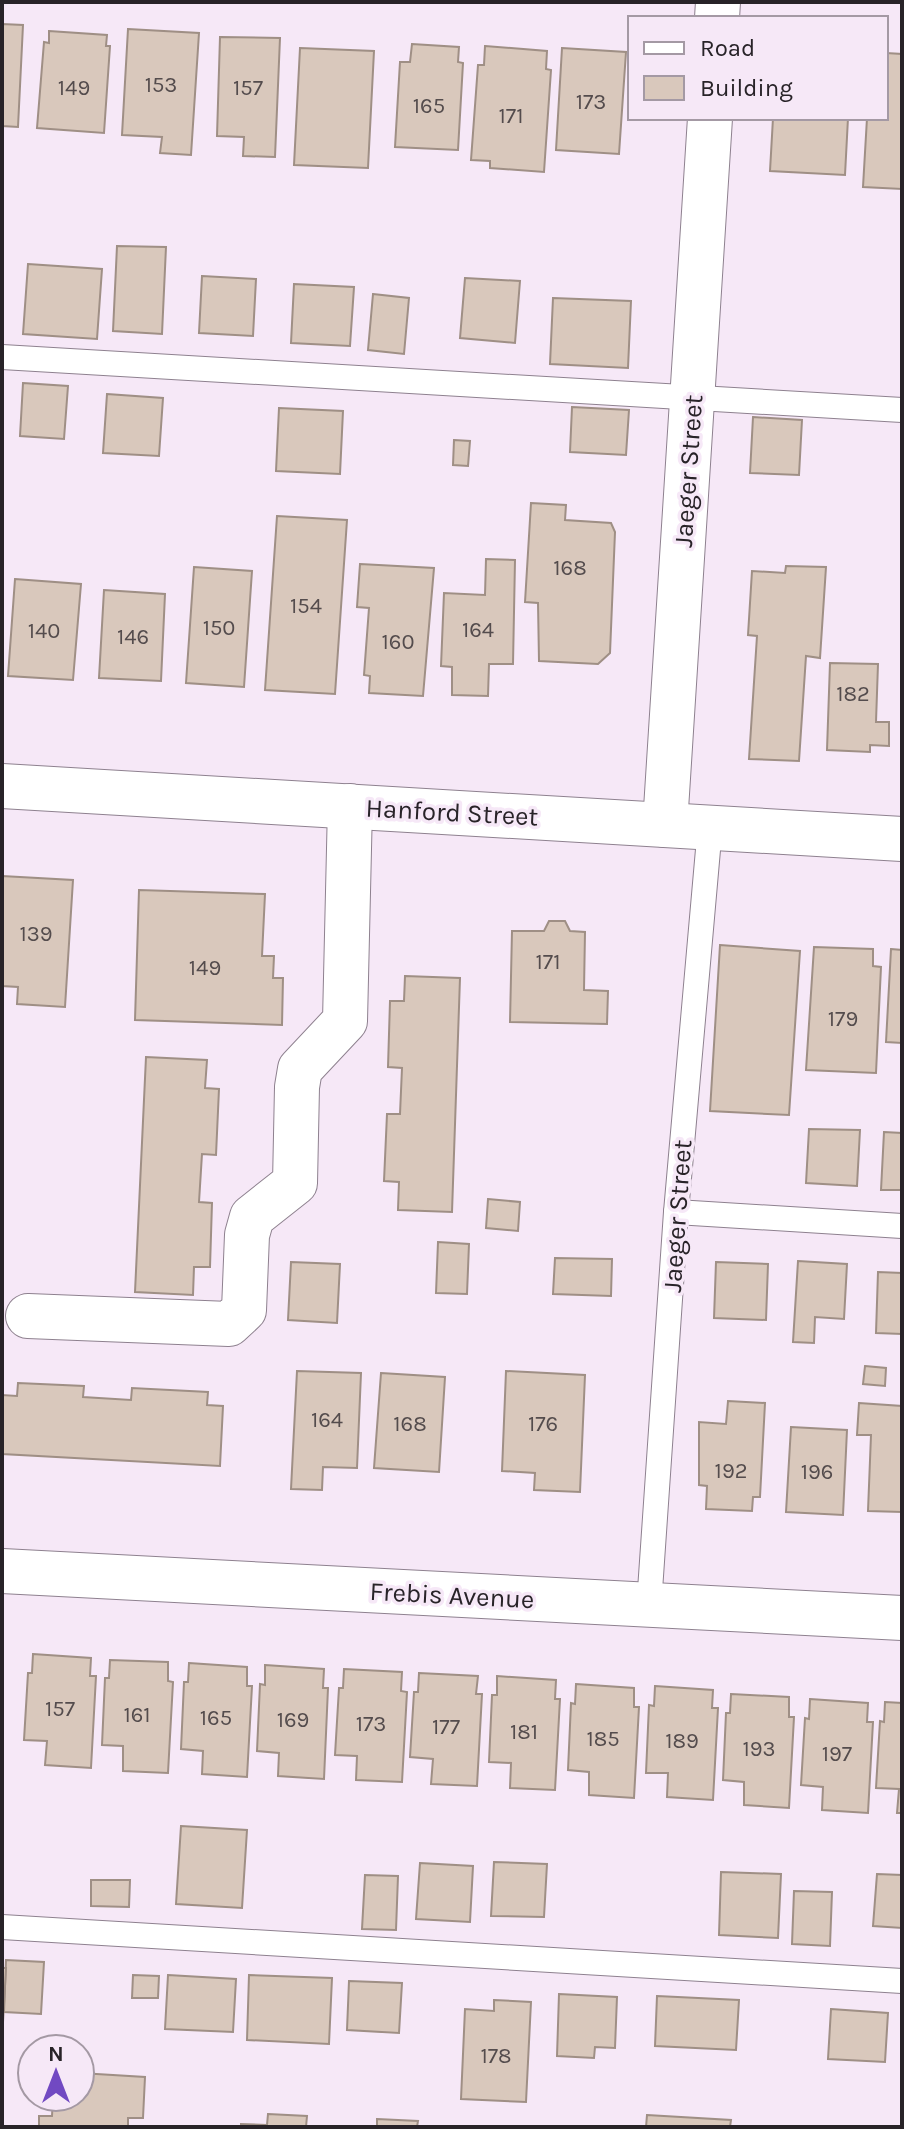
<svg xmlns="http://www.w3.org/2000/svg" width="904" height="2129" viewBox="0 0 904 2129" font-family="Karla,sans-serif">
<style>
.building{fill:#d9c8bc;stroke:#9f8f85;stroke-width:2}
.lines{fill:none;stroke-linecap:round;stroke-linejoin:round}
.lane-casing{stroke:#8e818f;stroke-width:26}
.street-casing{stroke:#8e818f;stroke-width:46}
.lane{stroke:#fff;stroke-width:24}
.street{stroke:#fff;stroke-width:44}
.labels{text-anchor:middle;stroke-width:7;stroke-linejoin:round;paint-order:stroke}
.number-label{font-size:22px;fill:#544c4d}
.street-label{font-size:26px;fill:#282328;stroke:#f6e8f7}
</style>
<rect width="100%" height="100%" fill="#f6e8f7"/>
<g class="building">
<path d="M2,24L23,25L18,127L2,126Z"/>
<path d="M128,29L199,33L191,155L160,153L162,137L122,135Z"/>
<path d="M49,31L107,35L106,46H110L104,133L37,128L44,42L49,43Z"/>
<path d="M220,37L280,38L275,157L243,156L244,137L217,136Z"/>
<path d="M412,44L459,47L458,62L463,63L458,150L395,147L400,62H410Z"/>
<path d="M485,46L547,51L546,69L551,70L544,172L490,168V161L471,160L478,65H484Z"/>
<path d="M300,48L374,51L368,168L294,165Z"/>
<path d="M562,48L626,52L619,154L556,150Z"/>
<path d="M886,53L902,54V189L863,187L867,118H886Z"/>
<path d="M773,118H848L845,175L770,171Z"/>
<path d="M117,246L166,247L162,334L113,331Z"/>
<path d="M28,264L102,269L97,339L23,334Z"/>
<path d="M202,276L256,279L253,336L199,333Z"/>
<path d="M465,278L520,281L515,343L460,338Z"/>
<path d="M294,284L354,287L350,346L291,343Z"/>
<path d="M373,294L409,298L404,354L368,350Z"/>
<path d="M553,298L631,301L628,368L550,364Z"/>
<path d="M23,383L68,386L64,439L20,436Z"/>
<path d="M107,394L163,398L159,456L103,453Z"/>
<path d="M572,407L629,410L626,455L570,452Z"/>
<path d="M279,408L343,411L340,474L276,471Z"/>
<path d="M753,417L802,420L799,475L750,473Z"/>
<path d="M454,440L470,441L468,466L453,465Z"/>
<path d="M531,503L566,505L565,520L611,523L615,532L610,653L598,664L539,661L538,603L525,602Z"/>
<path d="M277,516L347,520L335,694L265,690Z"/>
<path d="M486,559L515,560L513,664H489L488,696L452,695V667L441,666L444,593L485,595Z"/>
<path d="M360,564L434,568L423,696L369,693L370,676L364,675L369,608L357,607Z"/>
<path d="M786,566L826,567L820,658L806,656L799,761L749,759L757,636L748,635L752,571L785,573Z"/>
<path d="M194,567L252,571L244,687L186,683Z"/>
<path d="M15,579L81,584L73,680L8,676Z"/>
<path d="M104,590L165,594L161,681L99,678Z"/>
<path d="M830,663L878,664L876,722H889V746L870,745V752L827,750Z"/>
<path d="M2,876L73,880L65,1007L17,1004L18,987L2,986Z"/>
<path d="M139,890L265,894L262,956H274L273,978H283L282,1025L135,1020Z"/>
<path d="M549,921H565L570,931L585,932L584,990L608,991L607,1024L510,1022L512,931H544Z"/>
<path d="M720,945L800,951L789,1115L710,1111Z"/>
<path d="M814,947L873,949V966L881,967L876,1073L806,1070Z"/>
<path d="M891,949L902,950V1043L886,1042Z"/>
<path d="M405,976L460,978L452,1212L398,1210L399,1182L384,1181L387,1114H400L402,1068L388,1067L390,1001H404Z"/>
<path d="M146,1057L207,1060L205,1088L219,1089L216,1155L202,1154L199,1202L212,1203L210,1267H194L193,1295L135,1292Z"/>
<path d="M809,1129L860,1130L857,1186L806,1183Z"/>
<path d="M884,1132L902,1133V1190H881Z"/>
<path d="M488,1199L520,1202L518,1231L486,1228Z"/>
<path d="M438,1242L469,1244L467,1294L436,1293Z"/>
<path d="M555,1258L612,1259L611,1296L553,1294Z"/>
<path d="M798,1261L847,1264L844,1319L815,1317L814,1343L793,1342Z"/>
<path d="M291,1262L340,1264L337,1323L288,1320Z"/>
<path d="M716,1262L768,1264L766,1320L714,1318Z"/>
<path d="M878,1272L902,1273V1334L876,1333Z"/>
<path d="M865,1366L886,1368L885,1386L863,1384Z"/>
<path d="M297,1371L361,1373L357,1468L323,1467L322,1490L291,1489Z"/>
<path d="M506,1371L585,1375L580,1492L534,1490L535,1473L502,1471Z"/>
<path d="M381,1373L445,1377L439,1472L374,1468Z"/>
<path d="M18,1383L84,1386L83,1397L131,1400L132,1388L208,1392L207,1405L223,1406L220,1466L2,1454V1395L17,1396Z"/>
<path d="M728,1401L765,1403L760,1497H753L752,1511L706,1509L707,1486L699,1485V1422L726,1424Z"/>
<path d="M859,1403L902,1406V1512L868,1511L871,1435H857Z"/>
<path d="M791,1427L847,1430L843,1515L786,1512Z"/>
<path d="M33,1654L91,1658L90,1676H96L91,1768L45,1765L47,1741L24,1740L28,1673H32Z"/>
<path d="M110,1660L168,1662V1681L173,1682L168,1773L123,1771V1746L102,1745L105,1678H109Z"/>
<path d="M189,1663L247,1667V1686H252L247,1777L202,1774L203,1751L181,1749L184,1682H188Z"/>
<path d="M265,1665L324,1669L323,1688H328L324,1779L278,1776L279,1753L257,1751L260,1684L265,1685Z"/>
<path d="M344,1669L402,1672L401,1691L407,1692L402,1782L356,1780L357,1756L335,1755L339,1688H343Z"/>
<path d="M419,1673L478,1676L476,1694H482L477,1786L431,1784L433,1759L410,1757L414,1692H418Z"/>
<path d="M497,1676L556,1680L555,1699H560L555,1790L510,1788L511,1763L489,1762L492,1695H497Z"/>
<path d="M576,1684L634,1688V1707H639L634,1798L589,1795V1772L568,1770L571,1703L575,1704Z"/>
<path d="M655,1686L713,1690L712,1708H718L713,1800L667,1797L668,1773H646L649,1705L654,1706Z"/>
<path d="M731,1694L789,1697V1717H794L789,1808L744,1805V1782L723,1780L726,1713H730Z"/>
<path d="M810,1699L868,1703L867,1722H873L868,1813L822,1810L823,1787L801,1785L805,1718L809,1719Z"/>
<path d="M885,1702L902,1703V1813H897L899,1789L876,1788L880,1721L884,1722Z"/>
<path d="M181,1826L247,1830L242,1908L176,1904Z"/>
<path d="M494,1862L547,1864L544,1917L491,1916Z"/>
<path d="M420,1863L473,1866L470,1922L416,1919Z"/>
<path d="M721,1872L781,1874L778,1938L719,1935Z"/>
<path d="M877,1874L902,1875V1928L873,1926Z"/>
<path d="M365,1875L398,1876L396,1930L362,1929Z"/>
<path d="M91,1880H130L129,1907L91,1906Z"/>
<path d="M794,1891L832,1892L830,1946L792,1944Z"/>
<path d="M6,1960L44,1962L41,2014L4,2012Z"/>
<path d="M2,1968H6L3,2022H2Z"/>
<path d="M133,1975L159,1976L158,1998H132Z"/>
<path d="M168,1975L236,1979L233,2032L165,2029Z"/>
<path d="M249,1975L332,1978L329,2044L247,2040Z"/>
<path d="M349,1981L402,1983L399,2033L347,2030Z"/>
<path d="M559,1994L617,1997L615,2048L595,2047L594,2058L557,2056Z"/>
<path d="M657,1996L739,2000L736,2050L655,2046Z"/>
<path d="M494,2000L531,2002L526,2102L461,2099L465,2009L494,2011Z"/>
<path d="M831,2009L888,2013L885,2062L828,2059Z"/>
<path d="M80,2073L145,2077L143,2118H128V2127H39V2116H52L53,2097H80Z"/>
<path d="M268,2114L307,2116L306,2127H241V2124L267,2125Z"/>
<path d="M647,2115L731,2120L730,2127H646Z"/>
<path d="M377,2119L418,2121L417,2127H377Z"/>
</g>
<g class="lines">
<g class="lane-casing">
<g id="lane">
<path d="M2,357L902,410"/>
<path d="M676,1212L902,1226"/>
<path d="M649,1605L676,1212L710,827"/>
<path d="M2,1927L902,1981"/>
</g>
</g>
<g class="street-casing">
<g id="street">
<path d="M717,18L718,2"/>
<path d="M2,786L902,839"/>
<path d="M665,825L710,118"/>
<path d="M28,1316L229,1324L244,1310L247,1235L252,1217L295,1183L297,1087L300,1069L345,1021L350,806"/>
<path d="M2,1571L902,1618"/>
</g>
</g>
<use href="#lane" class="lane"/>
<use href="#street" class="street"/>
</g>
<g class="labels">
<g class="number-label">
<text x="161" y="92">153</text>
<text x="74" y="95">149</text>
<text x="248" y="95">157</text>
<text x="591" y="109">173</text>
<text x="429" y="113">165</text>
<text x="511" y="123">171</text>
<text x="570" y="575">168</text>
<text x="306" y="613">154</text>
<text x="219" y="635">150</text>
<text x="478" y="637">164</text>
<text x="44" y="638">140</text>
<text x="133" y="644">146</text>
<text x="398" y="649">160</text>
<text x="853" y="701">182</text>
<text x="36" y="941">139</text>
<text x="548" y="969">171</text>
<text x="205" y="975">149</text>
<text x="843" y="1026">179</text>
<text x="327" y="1427">164</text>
<text x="410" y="1431">168</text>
<text x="543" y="1431">176</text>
<text x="731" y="1478">192</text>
<text x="817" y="1479">196</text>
<text x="60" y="1716">157</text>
<text x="137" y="1722">161</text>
<text x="216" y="1725">165</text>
<text x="293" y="1727">169</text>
<text x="371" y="1731">173</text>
<text x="446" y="1734">177</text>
<text x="524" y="1739">181</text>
<text x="603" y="1746">185</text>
<text x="682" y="1748">189</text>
<text x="759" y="1756">193</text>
<text x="837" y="1761">197</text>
<text x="496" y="2063">178</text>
</g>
<g class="street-label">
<text transform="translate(688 471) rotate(-86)" y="9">Jaeger Street</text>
<text transform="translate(452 812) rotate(3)" y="9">Hanford Street</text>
<text transform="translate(677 1216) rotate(-86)" y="9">Jaeger Street</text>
<text transform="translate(452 1595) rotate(3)" y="9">Frebis Avenue</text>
</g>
</g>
<rect width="904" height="2129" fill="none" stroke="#282328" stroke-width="8"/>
<rect x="628" y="16" width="260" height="104" fill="#f6e8f7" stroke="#a499a4" stroke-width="2"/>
<rect x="644" y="42" width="40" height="12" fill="#ffffff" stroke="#a499a4" stroke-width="2"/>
<text x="700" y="56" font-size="24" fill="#282328">Road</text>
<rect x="644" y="76" width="40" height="24" fill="#d9c8bc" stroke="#a499a4" stroke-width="2"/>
<text x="700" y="96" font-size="24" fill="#282328">Building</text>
<g transform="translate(56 2073)"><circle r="38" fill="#f6e8f7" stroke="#a499a4" stroke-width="2"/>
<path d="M0-6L14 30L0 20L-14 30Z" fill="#7149c2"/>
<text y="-12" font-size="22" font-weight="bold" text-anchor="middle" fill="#282328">N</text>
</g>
</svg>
